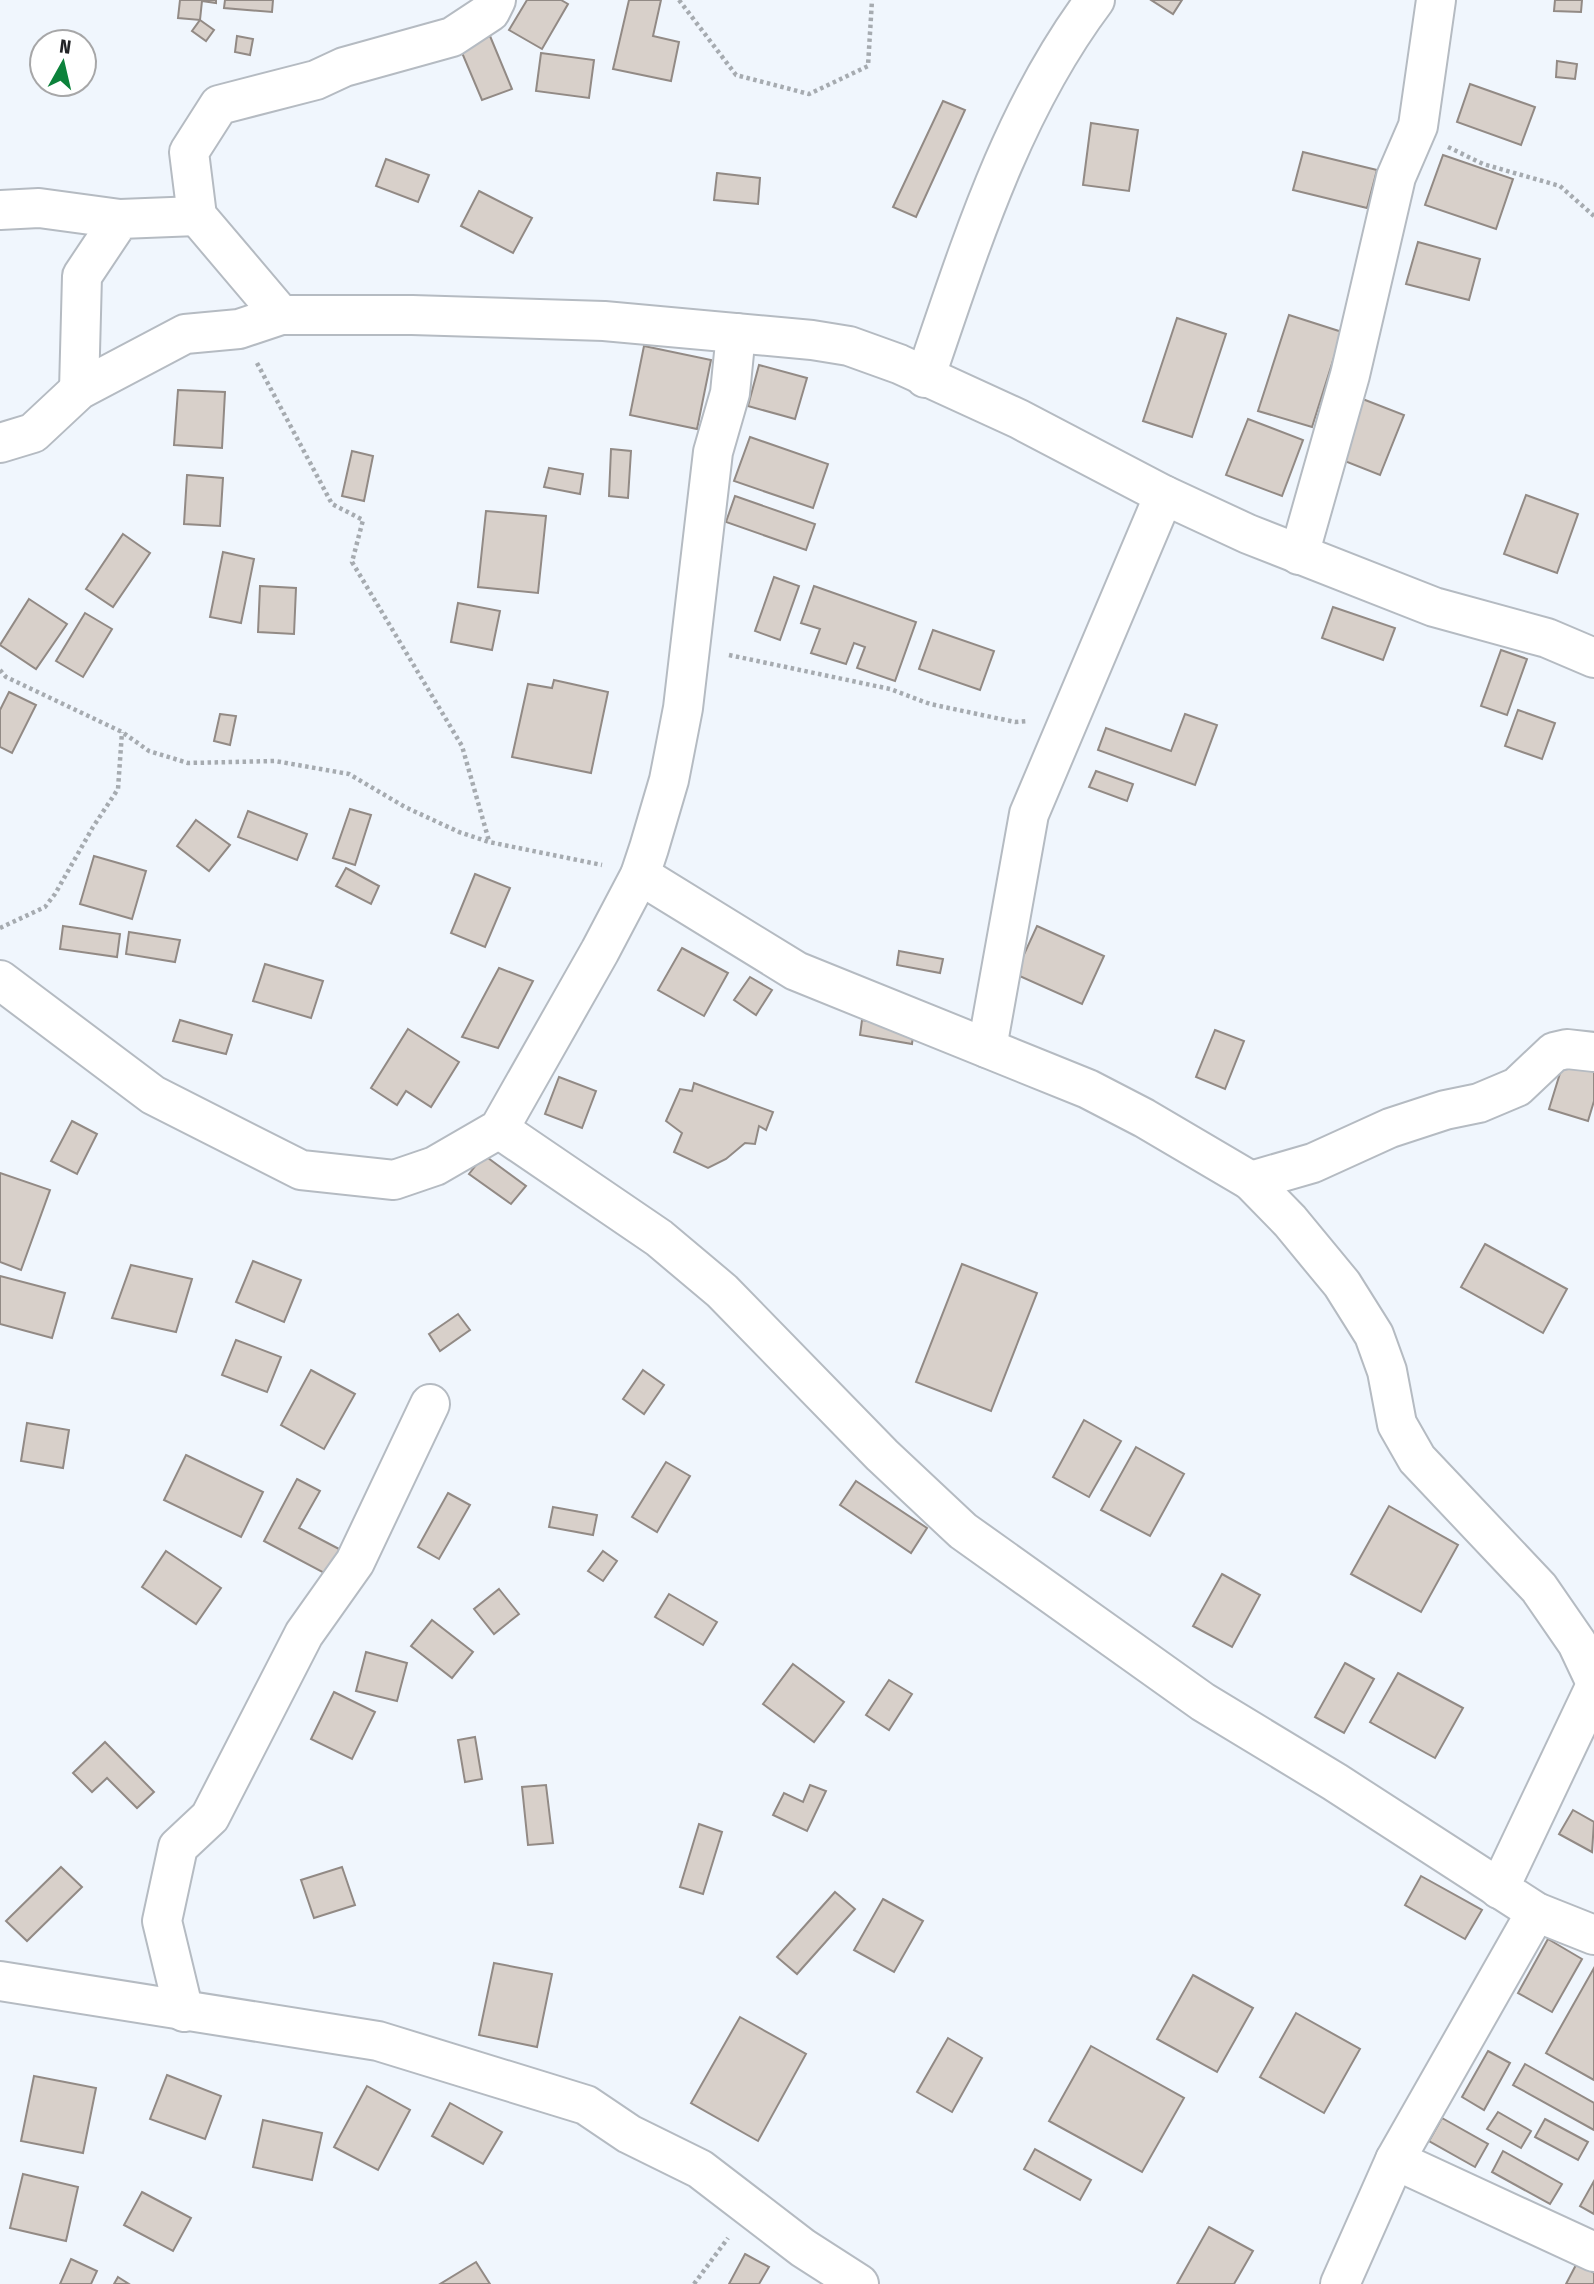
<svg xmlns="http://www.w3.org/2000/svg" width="1594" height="2284" viewBox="0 0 1594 2284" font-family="'Fira Sans Condensed',sans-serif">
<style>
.building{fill:#d8d0ca;stroke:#928a85;stroke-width:2}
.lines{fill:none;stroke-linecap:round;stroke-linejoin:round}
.minor-casing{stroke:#b5bbc2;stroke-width:42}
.path{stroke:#a6abb0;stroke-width:4.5;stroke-dasharray:3.5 3.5;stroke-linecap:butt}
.minor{stroke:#fff;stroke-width:38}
</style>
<rect width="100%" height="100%" fill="#f0f6fd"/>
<g class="building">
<path d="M180,0H216V3L202,1L200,20L178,18Z"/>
<path d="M225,0H273L272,12L224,8Z"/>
<path d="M527,0H561L568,4L542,49L509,30Z"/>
<path d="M629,0H661L653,36L679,42L671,81L613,69Z"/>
<path d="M1151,0H1182L1173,14Z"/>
<path d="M1555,0H1582L1581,12L1554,11Z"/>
<path d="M200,20L214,30L206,41L192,31Z"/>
<path d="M237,36L253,39L250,55L235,52Z"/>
<path d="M490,36L512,89L482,100L460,48Z"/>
<path d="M541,53L594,60L589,98L536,91Z"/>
<path d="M1557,61L1577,64L1575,79L1556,77Z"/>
<path d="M1470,84L1535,107L1521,145L1457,122Z"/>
<path d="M943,101L965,110L916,217L893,207Z"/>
<path d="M1091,123L1138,130L1129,191L1083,185Z"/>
<path d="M1303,152L1377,170L1367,208L1293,190Z"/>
<path d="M1443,155L1513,179L1496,229L1425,205Z"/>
<path d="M386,159L429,175L418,202L376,186Z"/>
<path d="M717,173L760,178L758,204L714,200Z"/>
<path d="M479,191L532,218L513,253L461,226Z"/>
<path d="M1418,242L1480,259L1469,300L1406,284Z"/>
<path d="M1289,315L1342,332L1312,427L1258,411Z"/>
<path d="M1177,318L1226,334L1192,437L1143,421Z"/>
<path d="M644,346L711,360L697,429L630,415Z"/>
<path d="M759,365L807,378L795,419L748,406Z"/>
<path d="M178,390L225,392L222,448L174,445Z"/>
<path d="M1360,398L1404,415L1380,475L1337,458Z"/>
<path d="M1248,419L1303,440L1282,496L1226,475Z"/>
<path d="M750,437L828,464L813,508L734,481Z"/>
<path d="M611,449L631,451L628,498L609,496Z"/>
<path d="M352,451L373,456L364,501L342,496Z"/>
<path d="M549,468L583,474L580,494L544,487Z"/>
<path d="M187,475L223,478L220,526L184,524Z"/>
<path d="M1526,495L1578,514L1557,573L1504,554Z"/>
<path d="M735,496L815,524L806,550L726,522Z"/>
<path d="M486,511L546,516L538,593L478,587Z"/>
<path d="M123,534L150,553L113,607L86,589Z"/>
<path d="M223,552L254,559L241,623L210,617Z"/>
<path d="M774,577L799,586L780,640L755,631Z"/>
<path d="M260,586L296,588L294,634L258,632Z"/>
<path d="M814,586L916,622L895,681L857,668L865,647L854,643L846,664L811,653L820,629L801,623Z"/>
<path d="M29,599L67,624L36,669L0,645Z"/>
<path d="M458,603L500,611L492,650L451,642Z"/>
<path d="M1333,607L1395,628L1383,660L1322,638Z"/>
<path d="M85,613L112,629L83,677L56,661Z"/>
<path d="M933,630L994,651L980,690L919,669Z"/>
<path d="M1501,650L1527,659L1507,715L1481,706Z"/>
<path d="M554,680L608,692L591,773L512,757L528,684L552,688Z"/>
<path d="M9,692L36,705L12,753L0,747V710Z"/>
<path d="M1518,710L1555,723L1542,759L1505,746Z"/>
<path d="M220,714L236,716L230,745L214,741Z"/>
<path d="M1185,714L1217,725L1195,785L1098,750L1106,728L1171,751Z"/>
<path d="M1096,771L1133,784L1127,801L1089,787Z"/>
<path d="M350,809L371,815L355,865L333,858Z"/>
<path d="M248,811L307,834L297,860L238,837Z"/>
<path d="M196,820L230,845L209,871L177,846Z"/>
<path d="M94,856L146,871L132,919L80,904Z"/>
<path d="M346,868L379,886L371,904L336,886Z"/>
<path d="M475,874L510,888L485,947L451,933Z"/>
<path d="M63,926L120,934L117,957L60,949Z"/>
<path d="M1037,926L1104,956L1082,1004L1015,974Z"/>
<path d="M129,932L180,940L175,962L126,954Z"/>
<path d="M682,948L728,973L704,1016L658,990Z"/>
<path d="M899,951L943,959L940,973L897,965Z"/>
<path d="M265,964L323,981L311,1018L253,1001Z"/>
<path d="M499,968L533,981L498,1048L462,1037Z"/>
<path d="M750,977L772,990L756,1015L734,1000Z"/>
<path d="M180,1020L232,1035L226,1054L173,1041Z"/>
<path d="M862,1020L914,1029L912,1044L860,1035Z"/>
<path d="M408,1029L459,1062L431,1107L406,1091L397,1105L371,1088Z"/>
<path d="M1215,1030L1244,1041L1225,1089L1196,1077Z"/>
<path d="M1565,1057L1594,1066V1101L1588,1121L1549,1109Z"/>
<path d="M559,1077L596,1091L582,1128L545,1114Z"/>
<path d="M694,1083L773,1112L766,1130L759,1126L755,1144L745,1143L726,1159L708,1168L674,1152L682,1133L666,1121L680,1089L692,1091Z"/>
<path d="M72,1121L97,1134L77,1174L51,1161Z"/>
<path d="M484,1155L526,1186L511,1204L469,1174Z"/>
<path d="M0,1173L50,1190L21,1270L0,1262Z"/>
<path d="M1485,1244L1567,1289L1543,1333L1461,1287Z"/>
<path d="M253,1261L301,1280L284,1322L236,1302Z"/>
<path d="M962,1264L1037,1293L991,1411L916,1382Z"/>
<path d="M131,1265L192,1279L176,1332L112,1318Z"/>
<path d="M0,1276L65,1293L52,1338L0,1324Z"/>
<path d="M458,1314L470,1330L440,1351L429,1334Z"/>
<path d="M236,1340L281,1357L267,1392L222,1375Z"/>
<path d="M311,1370L355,1394L324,1449L281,1425Z"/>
<path d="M643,1370L664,1385L644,1414L623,1399Z"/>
<path d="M1084,1420L1121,1441L1089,1497L1053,1477Z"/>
<path d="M27,1423L69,1430L63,1468L21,1461Z"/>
<path d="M1136,1447L1184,1474L1150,1536L1101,1510Z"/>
<path d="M186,1455L263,1492L241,1537L164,1500Z"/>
<path d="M666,1462L690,1476L657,1532L632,1517Z"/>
<path d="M297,1479L320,1491L299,1528L341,1550L328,1575L264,1541Z"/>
<path d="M856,1481L927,1528L911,1553L840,1505Z"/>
<path d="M448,1493L470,1505L439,1559L418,1547Z"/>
<path d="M1389,1506L1458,1545L1421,1612L1351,1574Z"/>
<path d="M553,1507L597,1515L593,1535L549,1527Z"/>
<path d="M166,1551L221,1588L196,1624L142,1587Z"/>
<path d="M603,1551L617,1561L603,1581L588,1571Z"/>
<path d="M1222,1574L1260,1595L1232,1647L1193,1626Z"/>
<path d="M499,1589L519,1614L494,1634L474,1609Z"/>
<path d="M669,1594L717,1622L703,1645L655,1617Z"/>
<path d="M432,1620L473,1652L452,1678L411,1646Z"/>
<path d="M366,1652L407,1663L397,1701L356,1691Z"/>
<path d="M1345,1663L1374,1679L1344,1733L1315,1717Z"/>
<path d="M793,1664L844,1702L814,1742L763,1704Z"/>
<path d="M1398,1673L1463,1708L1435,1758L1370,1722Z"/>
<path d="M889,1680L912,1694L889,1730L866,1715Z"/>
<path d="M334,1692L375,1712L352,1759L311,1739Z"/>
<path d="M475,1737L482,1779L465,1782L458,1740Z"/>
<path d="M105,1742L154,1792L137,1808L107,1778L92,1792L73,1773Z"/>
<path d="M546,1785L553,1843L528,1845L522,1787Z"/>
<path d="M810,1785L826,1791L807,1831L773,1815L784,1793L803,1802Z"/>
<path d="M1573,1810L1594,1822L1592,1852L1559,1834Z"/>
<path d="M699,1824L722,1832L703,1894L680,1887Z"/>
<path d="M61,1867L82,1887L27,1941L6,1921Z"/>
<path d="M342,1867L355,1905L314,1918L301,1880Z"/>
<path d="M1421,1876L1482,1910L1465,1939L1405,1905Z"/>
<path d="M835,1892L855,1909L797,1974L777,1957Z"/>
<path d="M883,1899L923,1921L894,1972L854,1950Z"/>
<path d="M1548,1939L1582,1959L1552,2012L1518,1993Z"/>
<path d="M494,1963L552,1974L537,2047L479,2035Z"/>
<path d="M1594,1968V2080L1546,2053Z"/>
<path d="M1193,1975L1253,2008L1217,2072L1157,2039Z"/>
<path d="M1296,2013L1360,2049L1324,2113L1260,2077Z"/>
<path d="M740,2017L806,2054L758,2141L691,2103Z"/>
<path d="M948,2038L982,2058L952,2112L917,2092Z"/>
<path d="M1091,2046L1184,2098L1142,2172L1049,2121Z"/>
<path d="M1488,2051L1510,2063L1484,2110L1462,2097Z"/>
<path d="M1525,2064L1594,2103V2130L1513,2085Z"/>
<path d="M167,2075L221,2096L205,2139L150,2119Z"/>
<path d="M34,2076L96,2088L83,2153L21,2141Z"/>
<path d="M367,2086L410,2110L378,2170L334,2147Z"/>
<path d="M450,2103L502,2132L483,2164L432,2136Z"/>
<path d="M1498,2112L1531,2131L1521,2148L1487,2129Z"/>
<path d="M1442,2118L1488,2144L1475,2167L1429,2141Z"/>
<path d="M1545,2119L1588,2142L1578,2160L1535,2137Z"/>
<path d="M263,2120L322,2133L312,2180L253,2167Z"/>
<path d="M1035,2149L1091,2180L1080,2200L1024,2169Z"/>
<path d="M1503,2151L1562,2184L1550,2204L1492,2172Z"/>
<path d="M23,2174L78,2187L66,2241L10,2228Z"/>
<path d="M1594,2181V2214L1580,2206Z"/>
<path d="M142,2192L191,2218L173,2251L124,2225Z"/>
<path d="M1209,2227L1253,2251L1234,2284H1177Z"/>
<path d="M745,2254L769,2267L759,2284H729Z"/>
<path d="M71,2259L97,2271L91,2284H60Z"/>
<path d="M476,2262L490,2284H440Z"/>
<path d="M1577,2263L1594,2273V2284H1566Z"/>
<path d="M118,2277L129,2284H114Z"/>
</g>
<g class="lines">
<g class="minor-casing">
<g id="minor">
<path d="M0,210L39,208L120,219"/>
<path d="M281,315L197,216L189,152L219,105L316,80L344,67L452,37L490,12L496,0"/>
<path d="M925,378C970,247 1011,112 1095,0"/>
<path d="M79,390L82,276L120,219L197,216"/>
<path d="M0,443L33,433L79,390L185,334L239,329L281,315H412L604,321L812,340L849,346L899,364L1019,419L1164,495L1248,534L1434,607L1547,638L1594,658"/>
<path d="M1299,555L1350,375L1396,177L1418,126L1436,0"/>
<path d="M640,875L796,971L1088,1089L1144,1118L1251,1181L1290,1221L1342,1284L1374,1335L1387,1371L1397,1424L1417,1459L1539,1588L1577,1643L1594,1679"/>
<path d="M0,980L153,1095L301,1170L394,1180L435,1166L499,1129L600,951L640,875L649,848L669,780L683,708L713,452L730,393L736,333"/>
<path d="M987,1048L1029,814L1164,495"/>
<path d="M499,1129L659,1238L722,1291L882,1455L963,1531L1203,1702L1335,1782L1536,1912L1594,1935"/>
<path d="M1251,1181L1313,1163L1390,1128L1445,1110L1479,1103L1517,1087L1554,1052L1567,1049L1594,1052"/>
<path d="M1499,1889L1594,1689"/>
<path d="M0,1981L378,2041L586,2105L629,2134L700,2169L803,2248L859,2284"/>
<path d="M184,2012L162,1921L178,1847L210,1817L304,1634L355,1562L430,1404"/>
<path d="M1395,2160L1594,2252"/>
<path d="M1340,2284L1395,2160L1536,1912"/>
</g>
</g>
<g class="path">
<path d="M679,0L736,75L809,94L868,66L872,0"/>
<path d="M1448,147L1483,164L1560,186L1594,216"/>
<path d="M257,363L332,504L363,520L352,562L462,746L489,841"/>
<path d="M729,655L890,689L930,704L1015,722L1027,721"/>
<path d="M0,670L6,677L122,732L149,751L188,763L275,761L349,774L405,807L459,832L489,842L602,865"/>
<path d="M0,928L45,907L55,894L93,827L118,789L122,732"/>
<path d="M694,2284L728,2238"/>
</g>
<use href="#minor" class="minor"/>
</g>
<g transform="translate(63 63) rotate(8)"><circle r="33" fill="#ffffff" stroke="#a7a7a8" stroke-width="2"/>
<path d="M0-5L12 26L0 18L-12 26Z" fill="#0c823b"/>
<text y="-10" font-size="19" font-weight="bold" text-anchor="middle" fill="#222426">N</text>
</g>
</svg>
